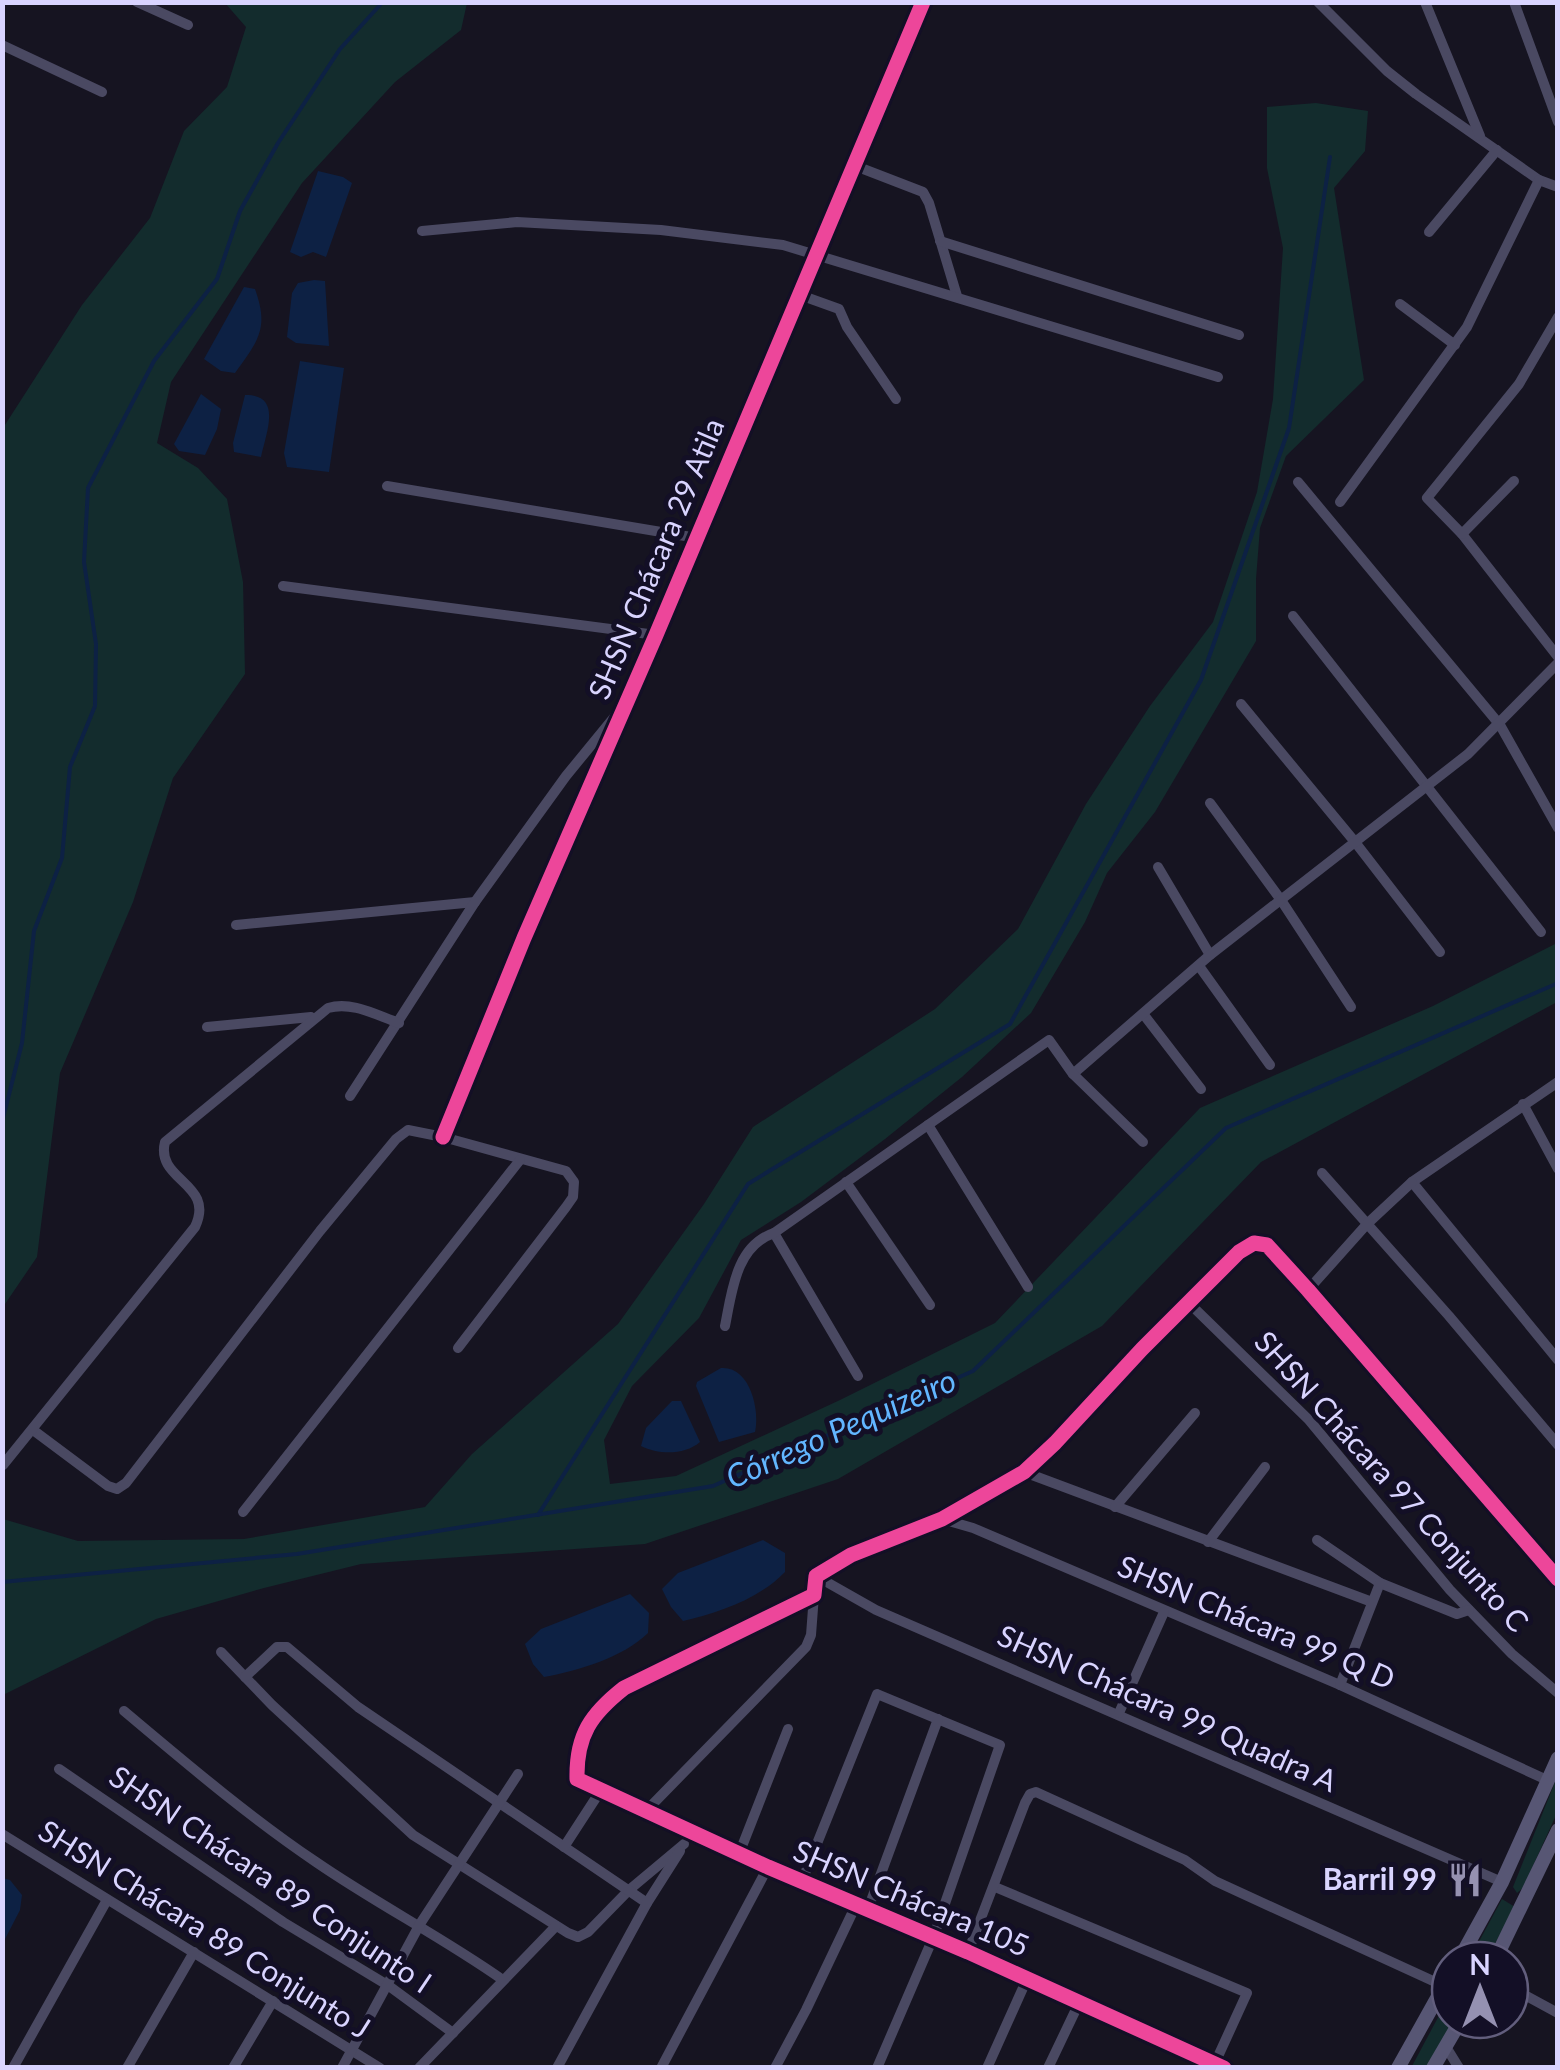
<svg xmlns="http://www.w3.org/2000/svg" width="1560" height="2070" viewBox="0 0 1560 2070" font-family="Lato,sans-serif">
<style>
.green{fill:#132c2d}
.water{fill:#0d2144}
.lines{fill:none;stroke-linecap:round;stroke-linejoin:round}
.stream{stroke:#0d2144;stroke-width:4}
.street{stroke:#4a4962;stroke-width:10}
.secondary{stroke:#575674;stroke-width:14}
.cycleway-casing{stroke:#130f26;stroke-width:21}
.cycleway{stroke:#ed469a;stroke-width:15}
.labels{text-anchor:middle;stroke-width:10;stroke-linejoin:round;paint-order:stroke}
.street-label{font-size:30px;fill:#d9d4ff;stroke:#130f26}
.poi-label{font-size:30px;font-weight:bold;fill:#d9d4ff;stroke:#130f26;text-anchor:end}
.water-label{font-size:32px;font-style:italic;fill:#62b6ff;stroke:#130f26}
</style>
<rect width="100%" height="100%" fill="#161421"/>
<g class="green">
<path d="M225,3H467L461,30L395,82L302,183L171,382L157,443L198,468L227,499L243,582L245,674L173,778L133,902L60,1073L37,1257L3,1307V428L82,305L150,218L184,131L227,87L246,27Z"/>
<path d="M1316,103L1368,111L1365,151L1334,188L1364,380L1286,456L1260,528L1256,579V641L1155,812L1107,873L1085,922L1031,1013L962,1077L885,1139L801,1202L741,1240L699,1318L632,1386L604,1440L610,1484L676,1476L840,1400L995,1323L1200,1108L1433,1006L1557,943V1002L1261,1162L1102,1326L838,1479L645,1544L361,1564L264,1588L156,1619L3,1695V1519L78,1541L244,1539L425,1507L472,1454L618,1324L704,1204L753,1127L935,1009L1018,929L1086,804L1150,706L1213,622L1257,492L1273,399L1283,248L1267,168V107Z"/>
<path d="M1557,1777V1813L1523,1888L1517,1893L1513,1887Z"/>
<path d="M1502,1899L1515,1907L1486,1960H1469Z"/>
<path d="M1450,1995V2020H1454L1428,2067L1411,2068Z"/>
</g>
<g class="water">
<path d="M318,171L343,177L352,183L326,257L313,252L301,257L290,252Z"/>
<path d="M314,280L325,281L329,346L296,343L287,337L292,293L298,283Z"/>
<path d="M244,287L255,289C269,328 259,340 235,373L221,371L204,359Z"/>
<path d="M300,361L344,368L329,472L287,467L284,453Z"/>
<path d="M201,394L221,409L217,429L205,455L179,451L174,444Z"/>
<path d="M245,395C283,394 266,433 261,457L234,452L233,443Z"/>
<path d="M721,1368C750,1366 760,1410 755,1432L719,1442L696,1386L697,1382Z"/>
<path d="M672,1401H681L700,1442C685,1455 659,1455 641,1446L646,1428Z"/>
<path d="M763,1540L785,1553V1572C759,1599 718,1613 683,1621L671,1607L662,1589L678,1573Z"/>
<path d="M630,1594L649,1613L648,1633C622,1658 580,1670 544,1677L533,1664L525,1644L541,1629Z"/>
<path d="M3,1878L10,1880L22,1895L20,1910L3,1943Z"/>
</g>
<g class="lines">
<g class="stream">
<path d="M2,1122L22,1043L34,931L62,858L70,767L95,706L96,644L84,562L88,488L154,361L217,279L240,211L278,143L340,49L380,5"/>
<path d="M538,1515L748,1184L1010,1024L1201,680L1289,428L1330,157"/>
<path d="M2,1582L297,1554L713,1486L973,1371L1226,1128L1558,983"/>
</g>
<g class="street">
<path d="M137,2L188,25"/>
<path d="M1318,2L1387,71L1416,94L1539,180L1558,187"/>
<path d="M1425,2L1480,136"/>
<path d="M1514,2L1558,122"/>
<path d="M2,45L102,92"/>
<path d="M853,165L923,192L929,203L957,296"/>
<path d="M422,231L517,222L661,230L783,245L1218,377"/>
<path d="M1429,232L1497,150"/>
<path d="M940,241L1239,335"/>
<path d="M800,295L839,309L847,327L896,399"/>
<path d="M1400,304L1455,345"/>
<path d="M1558,317L1519,384L1427,498L1462,534L1558,657"/>
<path d="M1298,482L1500,725L1558,828"/>
<path d="M387,486L697,538"/>
<path d="M1340,502L1467,327L1539,180"/>
<path d="M1462,534L1514,481"/>
<path d="M283,586L656,635"/>
<path d="M1293,616L1541,932"/>
<path d="M1241,704L1355,842L1440,952"/>
<path d="M1210,803L1281,900L1351,1007"/>
<path d="M1158,867L1210,955"/>
<path d="M236,925L475,902"/>
<path d="M1199,966L1270,1065"/>
<path d="M1144,1015L1201,1089"/>
<path d="M207,1027L311,1017"/>
<path d="M1073,1074L1210,955L1468,754L1558,663"/>
<path d="M1558,1082L1412,1182L1558,1360"/>
<path d="M350,1096L475,902L566,776L616,715"/>
<path d="M1523,1104L1558,1169"/>
<path d="M928,1125L1028,1287"/>
<path d="M443,1137L524,938L656,635L923,2"/>
<path d="M1322,1173L1449,1316L1558,1445"/>
<path d="M846,1182L930,1305"/>
<path d="M774,1233L858,1376"/>
<path d="M1308,1290L1367,1224L1412,1182"/>
<path d="M1189,1303L1309,1420L1450,1590L1512,1654L1558,1693"/>
<path d="M725,1326C732,1291 736,1246 774,1233L1049,1040L1073,1074L1143,1142"/>
<path d="M33,1430L108,1486L117,1489L126,1483L320,1231L396,1139L408,1130L443,1137L566,1171L574,1182L573,1197L566,1207L458,1348"/>
<path d="M3,1465L195,1227C216,1183 155,1181 165,1142L328,1008C352,1001 376,1015 399,1023"/>
<path d="M1024,1472L1372,1602"/>
<path d="M1115,1507L1195,1413"/>
<path d="M243,1512L520,1160"/>
<path d="M942,1519L973,1528L1340,1685L1547,1780"/>
<path d="M1317,1540L1380,1583L1457,1614L1469,1610"/>
<path d="M1208,1542L1265,1467"/>
<path d="M816,1576L814,1595L624,1688C591,1714 576,1735 577,1779L768,1867L968,1952L1224,2068"/>
<path d="M816,1576L851,1555L942,1519L1024,1472L1055,1443L1142,1349L1239,1252L1254,1243L1267,1245L1308,1290L1558,1579"/>
<path d="M816,1576L876,1610L1502,1882"/>
<path d="M221,1652L272,1705L413,1835L568,1933L578,1937L588,1932L629,1890L684,1844"/>
<path d="M245,1677L277,1647H287L358,1707L647,1903"/>
<path d="M1340,1685L1380,1583"/>
<path d="M124,1711C186,1763 248,1816 316,1862C377,1904 442,1937 503,1980"/>
<path d="M1119,1713L1164,1612"/>
<path d="M59,1769L283,1922L389,1986L453,2033"/>
<path d="M647,1810L806,1647L811,1635L814,1595"/>
<path d="M2,1834L380,2068"/>
<path d="M564,1847L601,1790"/>
<path d="M739,1854L788,1729"/>
<path d="M802,1881L877,1694L1000,1745L933,1938L877,2068"/>
<path d="M995,1887L1247,1993L1215,2063"/>
<path d="M868,1909L938,1719"/>
<path d="M968,1952L1025,1803L1030,1794L1036,1792L1185,1860L1215,1881L1444,1986"/>
<path d="M1510,1987L1558,2013"/>
<path d="M1446,2047L1459,2068"/>
<path d="M13,2068L107,1900"/>
<path d="M127,2068L194,1952"/>
<path d="M233,2068L273,2001"/>
<path d="M342,2068L420,1924L518,1774"/>
<path d="M419,2068L556,1926"/>
<path d="M557,2068L647,1903L680,1851"/>
<path d="M661,2068L768,1867"/>
<path d="M775,2068L806,2010L856,1905"/>
<path d="M987,2068L1027,1979"/>
<path d="M1048,2068L1079,2003"/>
</g>
<g class="secondary">
<path d="M1459,1960L1502,1882L1558,1758"/>
<path d="M1495,1960L1558,1830"/>
<path d="M1398,2068L1450,1975"/>
<path d="M1433,2068L1461,2020"/>
</g>
<g class="cycleway-casing">
<g id="cycleway">
<path d="M443,1137L524,938L656,635L923,2"/>
<path d="M1224,2068L968,1952L768,1867L577,1779C576,1735 591,1714 624,1688L814,1595L816,1576L851,1555L942,1519L1024,1472L1055,1443L1142,1349L1239,1252L1254,1243L1267,1245L1308,1290L1558,1579"/>
</g>
</g>
<use href="#cycleway" class="cycleway"/>
</g>
<defs>
<g id="restaurant-bare" transform="scale(2.7)"><path d="M-5-6h1v4h1v-4h1v4h1v-4h1v5L-1.5 .5V6h-2V.5L-5-1ZM5-6V6H3V1.5H1.5Q1.5-4 5-6Z" fill="#9591b1" stroke="#130f26" stroke-width="2.5" paint-order="stroke"/></g>
</defs>
<g fill-rule="evenodd">
<use href="#restaurant-bare" x="1465" y="1880"/>
</g>
<g class="labels">
<g class="street-label">
<text transform="translate(657 559) rotate(-67)" y="10">SHSN Chácara 29 Atila</text>
<text transform="translate(1391 1482) rotate(48)" y="10">SHSN Chácara 97 Conjunto C</text>
<text transform="translate(1256 1623) rotate(23)" y="10">SHSN Chácara 99 Q D</text>
<text transform="translate(1167 1709) rotate(24)" y="10">SHSN Chácara 99 Quadra A</text>
<text transform="translate(270 1880) rotate(34)" y="10">SHSN Chácara 89 Conjunto I</text>
<text transform="translate(911 1899) rotate(23)" y="10">SHSN Chácara 105</text>
<text transform="translate(204 1930) rotate(32)" y="10">SHSN Chácara 89 Conjunto J</text>
</g>
<g class="poi-label">
<text x="1437" y="1890">Barril 99</text>
</g>
<g class="water-label">
<text transform="translate(841 1429) rotate(-24)" y="11">Córrego Pequizeiro</text>
</g>
</g>
<rect width="1560" height="2070" fill="none" stroke="#d9d4ff" stroke-width="10"/>
<g transform="translate(1480 1990)"><circle r="48" fill="#130f26" stroke="#625e7d" stroke-width="2.5"/>
<path d="M0-8L18 38L0 25L-18 38Z" fill="#9591b1"/>
<text y="-15" font-size="28" font-weight="bold" text-anchor="middle" fill="#d9d4ff">N</text>
</g>
</svg>
